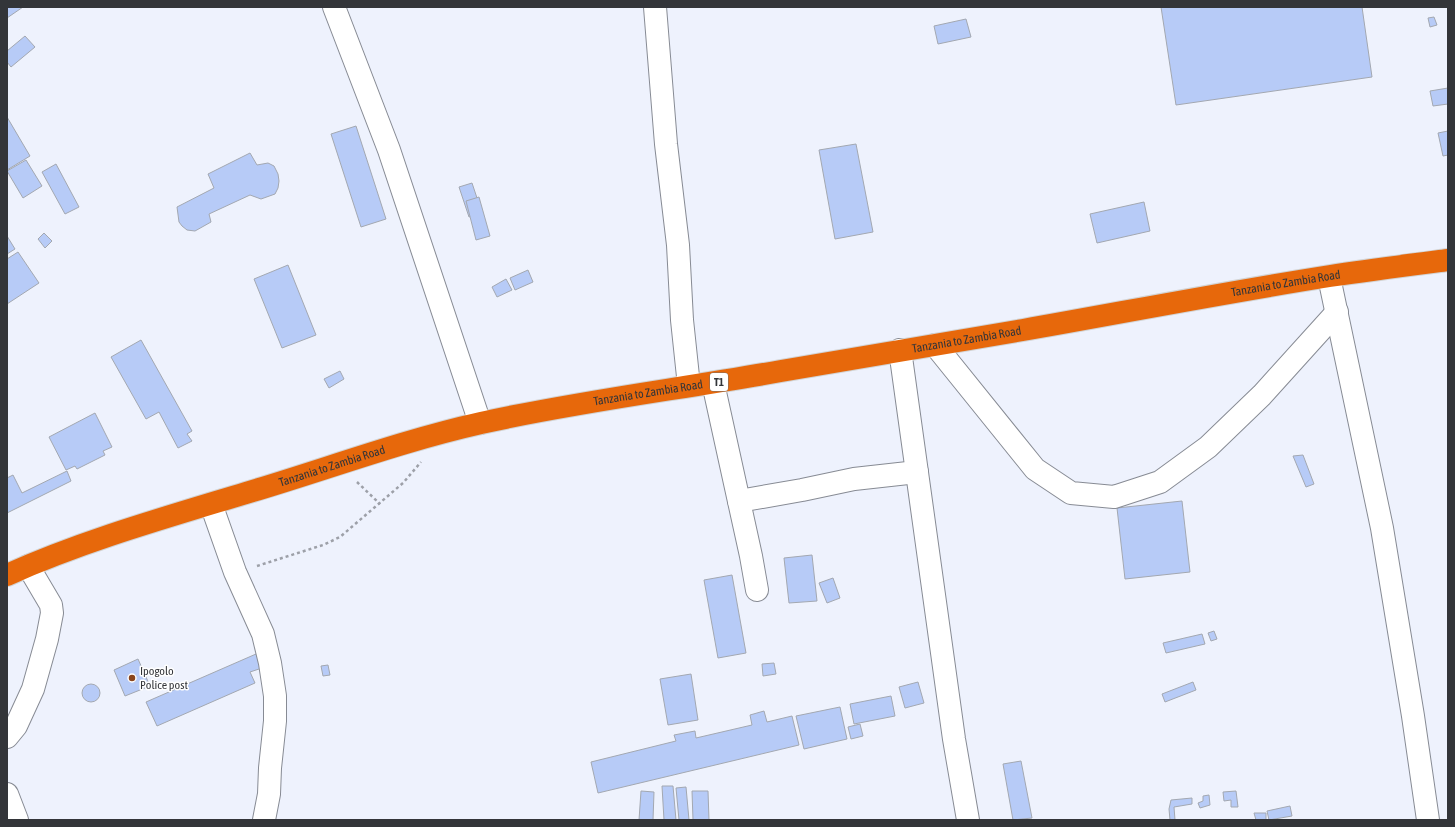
<svg xmlns="http://www.w3.org/2000/svg" width="1455" height="827" viewBox="0 0 1455 827" font-family="'Asap Condensed',sans-serif">
<style>
.building{fill:#b7cbf7;stroke:#a3a8b1}
.lines{fill:none;stroke-linecap:round;stroke-linejoin:round}
.minor-casing{stroke:#878b94;stroke-width:24}
.highway-casing{stroke:#d2d3d3;stroke-width:24}
.path{stroke:#9da0a8;stroke-width:2.5;stroke-dasharray:3 3;stroke-linecap:butt}
.minor{stroke:#fff;stroke-width:22}
.highway{stroke:#e7680b;stroke-width:22}
.poi-dot{fill:#8a451d;stroke:#fff;stroke-width:1.5}
.labels{text-anchor:middle;stroke-width:3;stroke-linejoin:round;paint-order:stroke}
.shield{fill:#fff;stroke:#707274;stroke-width:1}
.shield-label{font-size:11px;font-weight:bold;fill:#333539}
.street-label{font-size:12px;fill:#333539;stroke:#fff}
.poi-label{font-size:12px;fill:#333539;stroke:#fff;text-anchor:start}
</style>
<rect width="100%" height="100%" fill="#eef2fd"/>
<g class="building">
<path d="M7,7H23L7,18Z"/>
<path d="M1161,7H1362L1372,77L1176,105Z"/>
<path d="M1434,17L1437,25L1430,27L1428,18Z"/>
<path d="M966,19L971,37L938,44L934,26Z"/>
<path d="M25,36L35,47L11,67L7,62V51Z"/>
<path d="M1448,88V104L1433,106L1430,91Z"/>
<path d="M7,117L30,156L7,170Z"/>
<path d="M356,126L386,219L361,227L331,134Z"/>
<path d="M1448,131V155L1443,156L1438,133Z"/>
<path d="M856,144L873,232L835,239L819,150Z"/>
<path d="M250,153L257,165L268,163L274,166L278,174L279,181L278,188L275,194L261,199L250,195L209,214L211,222L195,231L187,230L182,226L179,222L177,207L214,188L208,174Z"/>
<path d="M26,160L42,186L23,198L7,171Z"/>
<path d="M56,164L79,207L65,214L42,172Z"/>
<path d="M472,183L482,213L469,217L459,187Z"/>
<path d="M479,197L490,236L476,240L466,201Z"/>
<path d="M1144,202L1150,231L1097,243L1090,214Z"/>
<path d="M44,233L52,241L45,248L38,239Z"/>
<path d="M7,236L15,249L7,254Z"/>
<path d="M18,252L39,283L7,304V259Z"/>
<path d="M288,265L316,335L282,348L254,279Z"/>
<path d="M528,270L533,282L515,290L510,278Z"/>
<path d="M506,279L512,290L497,297L492,287Z"/>
<path d="M141,340L192,431L187,434L192,441L178,448L159,412L146,419L111,357Z"/>
<path d="M340,371L344,379L329,388L324,379Z"/>
<path d="M95,413L112,447L103,451L105,455L77,469L75,466L66,470L49,437Z"/>
<path d="M1303,455L1314,484L1306,487L1293,456Z"/>
<path d="M67,471L71,481L7,513V478L13,475L22,493Z"/>
<path d="M1182,501L1190,572L1125,579L1117,508Z"/>
<path d="M812,555L817,601L789,603L784,558Z"/>
<path d="M732,575L746,653L718,658L704,580Z"/>
<path d="M833,578L840,598L827,603L819,583Z"/>
<path d="M1214,631L1217,639L1211,641L1208,633Z"/>
<path d="M1202,634L1205,644L1166,653L1163,643Z"/>
<path d="M256,654L262,668L250,672L255,683L157,726L146,702Z"/>
<path d="M138,659L150,686L125,696L114,670Z"/>
<path d="M774,663L776,674L763,676L762,664Z"/>
<path d="M328,665L330,675L323,676L321,666Z"/>
<path d="M691,674L698,720L668,725L660,679Z"/>
<path d="M918,682L924,703L905,708L899,687Z"/>
<path d="M1193,682L1196,690L1165,702L1162,694Z"/>
<circle cx="91" cy="693" r="9"/>
<path d="M891,696L895,716L854,724L850,704Z"/>
<path d="M840,707L847,739L804,749L796,716Z"/>
<path d="M764,711L767,722L792,716L799,745L598,793L591,762L676,741L674,735L695,731L696,738L752,725L750,715Z"/>
<path d="M860,724L863,736L851,739L848,727Z"/>
<path d="M1021,761L1032,818L1013,820L1003,764Z"/>
<path d="M662,786H673L676,820H664Z"/>
<path d="M686,787L689,820H679L676,788Z"/>
<path d="M641,791L654,792L653,820H639Z"/>
<path d="M692,791H708L709,820H693Z"/>
<path d="M1236,791L1238,807H1231V800L1224,801L1223,792Z"/>
<path d="M1209,795L1210,805L1200,808L1198,803L1203,801V796Z"/>
<path d="M1192,798V804L1174,807L1175,820H1170L1169,809L1171,800Z"/>
<path d="M1290,806L1292,816L1269,820L1267,811Z"/>
<path d="M1254,813H1266V820H1256Z"/>
</g>
<g class="lines">
<g class="minor-casing">
<g id="minor">
<path d="M334,7L389,150L480,423"/>
<path d="M655,7L666,144L678,245L682,320L689,386"/>
<path d="M1329,277L1382,528L1413,716L1428,820"/>
<path d="M935,345L1035,469L1071,493L1114,497L1160,482L1208,447L1262,395L1337,312"/>
<path d="M900,350L954,739L968,820"/>
<path d="M713,383L751,556L757,590"/>
<path d="M739,501L802,490L854,479L917,472"/>
<path d="M211,504L235,572L263,634L270,663L275,696V721L270,768L269,794L264,820"/>
<path d="M7,737L16,726L33,689L47,639L52,613L51,605L28,566"/>
<path d="M7,794L17,820"/>
</g>
</g>
<g class="highway-casing">
<g id="highway">
<path id="s1" d="M7,575C82,541 167,517 246,493C324,470 401,441 481,423C580,401 681,389 781,371C862,357 942,344 1023,330C1125,312 1228,292 1330,276C1369,270 1409,265 1448,260"/>
</g>
</g>
<g class="path">
<path d="M357,482L380,504"/>
<path d="M257,566L323,545L340,537L403,483L421,462"/>
</g>
<use href="#minor" class="minor"/>
<use href="#highway" class="highway"/>
</g>
<circle class="poi-dot" cx="132" cy="678" r="4"/>
<g class="labels">
<rect class="shield" x="710" y="373" width="18" height="18" rx="3"/>
<g class="shield-label">
<text x="719" y="386">T1</text>
</g>
<g class="street-label">
<text dy="4" stroke="none"><textPath href="#s1" startOffset="1315">Tanzania to Zambia Road</textPath></text>
<text dy="4" stroke="none"><textPath href="#s1" startOffset="991">Tanzania to Zambia Road</textPath></text>
<text dy="4" stroke="none"><textPath href="#s1" startOffset="668">Tanzania to Zambia Road</textPath></text>
<text dy="4" stroke="none"><textPath href="#s1" startOffset="343">Tanzania to Zambia Road</textPath></text>
</g>
<g class="poi-label">
<text x="140" y="675">Ipogolo<tspan x="140" dy="14">Police post</tspan></text>
</g>
</g>
<rect width="1455" height="827" fill="none" stroke="#333539" stroke-width="16"/>
</svg>
